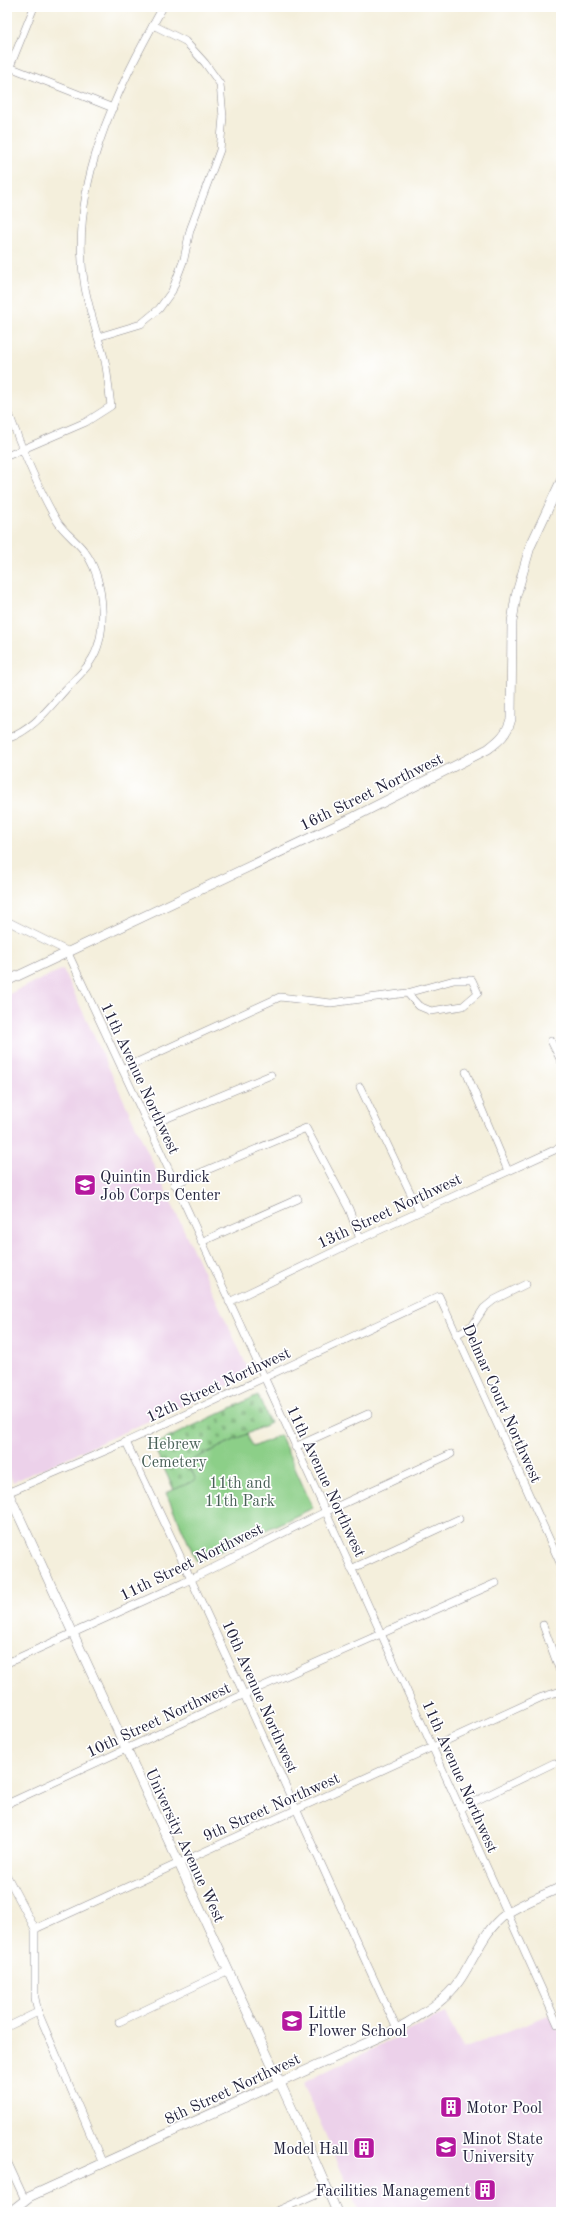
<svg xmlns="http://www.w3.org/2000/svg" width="568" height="2219" viewBox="0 0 568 2219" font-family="'Old Standard TT',serif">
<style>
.built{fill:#ecd1ea}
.cemetery{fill:url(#cemetery-stones);stroke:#577862}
.park{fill:#8ccf88;stroke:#577862}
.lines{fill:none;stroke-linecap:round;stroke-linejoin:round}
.minor-casing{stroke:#8b888c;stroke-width:8}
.tertiary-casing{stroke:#8b888c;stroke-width:10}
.minor{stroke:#fff;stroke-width:7}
.tertiary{stroke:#fff;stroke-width:9}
.labels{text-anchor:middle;stroke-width:3.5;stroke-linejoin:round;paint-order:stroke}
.street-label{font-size:16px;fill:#22223b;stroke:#fff}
.poi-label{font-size:16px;fill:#22223b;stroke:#fff;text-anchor:start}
.park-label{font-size:16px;fill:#475f56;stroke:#fff}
</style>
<defs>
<pattern id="cemetery-stones" width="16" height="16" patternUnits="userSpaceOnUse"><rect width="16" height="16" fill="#8ccf88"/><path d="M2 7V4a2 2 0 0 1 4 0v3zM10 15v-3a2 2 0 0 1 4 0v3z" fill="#78b176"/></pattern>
</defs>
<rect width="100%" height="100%" fill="#fff"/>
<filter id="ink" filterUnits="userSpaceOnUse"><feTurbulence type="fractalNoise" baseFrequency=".025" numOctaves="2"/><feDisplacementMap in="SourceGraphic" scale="8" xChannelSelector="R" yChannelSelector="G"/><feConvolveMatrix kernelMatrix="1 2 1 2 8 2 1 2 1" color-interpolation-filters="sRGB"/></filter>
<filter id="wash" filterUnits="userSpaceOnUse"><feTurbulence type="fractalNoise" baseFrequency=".012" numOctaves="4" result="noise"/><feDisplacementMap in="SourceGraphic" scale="16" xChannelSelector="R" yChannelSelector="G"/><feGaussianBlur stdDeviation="0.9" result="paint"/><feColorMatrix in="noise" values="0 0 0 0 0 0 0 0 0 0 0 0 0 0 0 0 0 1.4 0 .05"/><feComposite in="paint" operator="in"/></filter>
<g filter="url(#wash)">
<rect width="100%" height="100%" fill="#f4efdc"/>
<g class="built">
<path d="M63,969L251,1375L13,1482L7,1469V995Z"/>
<path d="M446,2013L463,2049L548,2015L561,2034V2212H359L303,2083Z"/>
</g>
<path class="cemetery" d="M258,1395L270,1423L188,1462L196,1480L174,1490L153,1445Z"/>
<path class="park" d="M247,1434L253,1447L280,1435L313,1508L197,1562L166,1493L196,1480L188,1462Z"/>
</g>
<g filter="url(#ink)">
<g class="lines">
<g class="minor-casing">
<g id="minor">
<path d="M7,66L113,108"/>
<path d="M7,74L34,7"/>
<path d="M98,337L141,324L159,309L172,291L184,259L190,230L220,150L223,117L220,84L205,63L185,41L153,25"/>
<path d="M7,408C21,447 36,485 57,521C65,534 79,542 87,555C104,581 109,635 90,662C84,672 74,680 66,689C48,709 33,730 7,739"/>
<path d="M7,456L86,422L111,406C109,392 108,376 105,361C98,337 90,313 85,288C67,188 116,91 163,7"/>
<path d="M7,921L67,951C234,1307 396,1666 558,2025L561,2024"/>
<path d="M454,980H472L478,993L463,1006L431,1011L419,1006L407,993Z"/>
<path d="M551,1041L561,1061"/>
<path d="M122,1069L280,997L331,1003L407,993"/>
<path d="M466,1072L508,1171"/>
<path d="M360,1087L419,1211"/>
<path d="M148,1126L271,1075"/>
<path d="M174,1184L306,1128L349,1209L360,1239"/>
<path d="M201,1242L298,1199"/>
<path d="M229,1302L360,1239L561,1147"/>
<path d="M456,1335L473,1325L484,1308L494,1300L526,1284"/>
<path d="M126,1442C220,1636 306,1834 397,2029"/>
<path d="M295,1447L368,1414"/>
<path d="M7,1493L126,1442L439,1296L561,1565"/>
<path d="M351,1569L459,1519"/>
<path d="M543,1625L561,1674"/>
<path d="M7,1663L183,1583L325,1512L451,1454"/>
<path d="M7,1804L236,1698L496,1583"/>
<path d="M461,1808L554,1763"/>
<path d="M7,1876L35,1929V1998L38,2012L103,2164"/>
<path d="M35,1929L542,1697L561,1691"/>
<path d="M119,2022L227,1971"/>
<path d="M7,2027L38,2012"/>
<path d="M7,2161L25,2200"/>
<path d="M275,2212L327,2189"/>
</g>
</g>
<g class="tertiary-casing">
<g id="tertiary">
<path d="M7,981L354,817L488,749C500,740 507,734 511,719L512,622L516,596L530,547L561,481"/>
<path d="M7,1490L293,2111L337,2212"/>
<path d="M10,2212L29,2197L397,2029C420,2015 444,2003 459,1981C475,1958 483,1931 506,1914C522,1903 543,1896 561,1887"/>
</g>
</g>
<use href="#minor" class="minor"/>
<use href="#tertiary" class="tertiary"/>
</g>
</g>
<defs>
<g id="university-square" transform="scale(1.15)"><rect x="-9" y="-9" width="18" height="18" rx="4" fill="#b5179e" stroke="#fff"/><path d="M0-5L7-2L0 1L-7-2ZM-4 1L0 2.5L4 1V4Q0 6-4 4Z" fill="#fff"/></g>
<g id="school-square" transform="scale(1.15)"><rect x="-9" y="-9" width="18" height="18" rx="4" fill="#b5179e" stroke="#fff"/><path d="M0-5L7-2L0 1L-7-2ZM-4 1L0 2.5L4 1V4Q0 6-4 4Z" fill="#fff"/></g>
<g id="building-square" transform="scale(1.15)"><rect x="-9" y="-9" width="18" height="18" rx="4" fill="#b5179e" stroke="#fff"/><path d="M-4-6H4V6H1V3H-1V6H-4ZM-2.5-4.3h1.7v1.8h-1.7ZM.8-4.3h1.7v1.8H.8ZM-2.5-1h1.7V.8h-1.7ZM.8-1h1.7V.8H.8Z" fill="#fff"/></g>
</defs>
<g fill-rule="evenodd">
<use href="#university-square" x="85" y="1185"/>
<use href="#school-square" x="292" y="2021"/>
<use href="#building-square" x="451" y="2107"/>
<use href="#university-square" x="446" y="2147"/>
<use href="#building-square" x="364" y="2148"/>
<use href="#building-square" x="485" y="2190"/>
</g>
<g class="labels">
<g class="street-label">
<text transform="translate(371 791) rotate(-26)" y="6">16th Street Northwest</text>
<text transform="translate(141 1078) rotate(65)" y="6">11th Avenue Northwest</text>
<text transform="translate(389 1210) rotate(-25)" y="6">13th Street Northwest</text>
<text transform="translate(218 1384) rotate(-25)" y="6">12th Street Northwest</text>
<text transform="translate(503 1403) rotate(66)" y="6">Delmar Court Northwest</text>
<text transform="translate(327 1481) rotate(65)" y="6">11th Avenue Northwest</text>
<text transform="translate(191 1561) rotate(-26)" y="6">11th Street Northwest</text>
<text transform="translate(261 1696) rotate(66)" y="6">10th Avenue Northwest</text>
<text transform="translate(158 1719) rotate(-25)" y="6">10th Street Northwest</text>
<text transform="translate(461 1776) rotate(66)" y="6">11th Avenue Northwest</text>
<text transform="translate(271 1806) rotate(-24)" y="6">9th Street Northwest</text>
<text transform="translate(186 1845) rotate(65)" y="6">University Avenue West</text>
<text transform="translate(232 2088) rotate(-25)" y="6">8th Street Northwest</text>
</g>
<g class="poi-label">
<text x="100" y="1182">Quintin Burdick<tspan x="100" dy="18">Job Corps Center</tspan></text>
<text x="308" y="2018">Little<tspan x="308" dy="18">Flower School</tspan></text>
<text x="466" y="2113">Motor Pool</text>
<text x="462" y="2144">Minot State<tspan x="462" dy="18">University</tspan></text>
<text x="348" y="2154" text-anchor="end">Model Hall</text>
<text x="470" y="2196" text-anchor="end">Facilities Management</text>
</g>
<g class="park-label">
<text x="174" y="1449">Hebrew<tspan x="174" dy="18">Cemetery</tspan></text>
<text x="240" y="1488">11th and<tspan x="240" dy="18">11th Park</tspan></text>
</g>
</g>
<rect width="568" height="2219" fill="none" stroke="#fff" stroke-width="24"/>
</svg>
